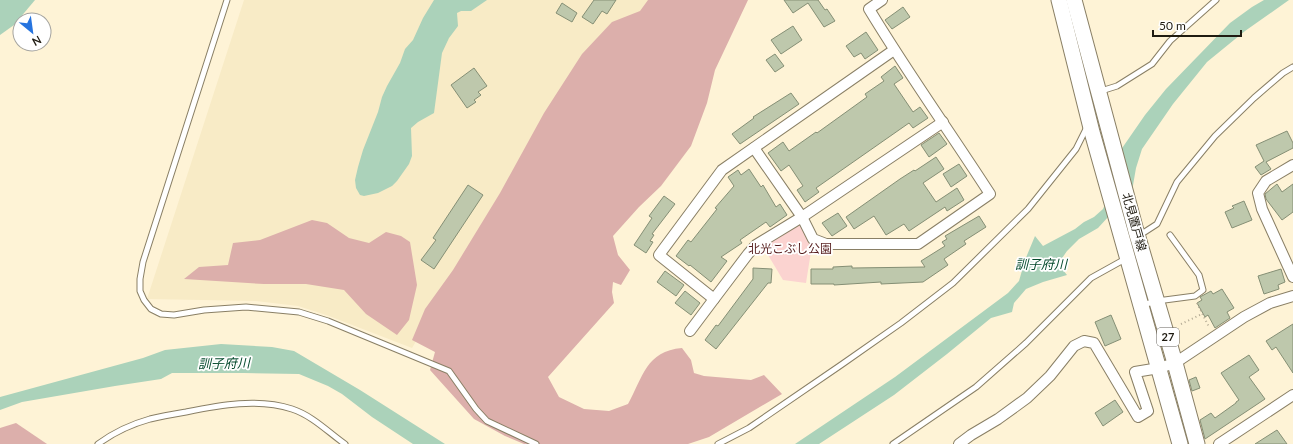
<svg xmlns="http://www.w3.org/2000/svg" width="1293" height="444" viewBox="0 0 1293 444" font-family="Lato,'Noto Sans JP',sans-serif">
<style>
.built{fill:#f8ebc6}
.green{fill:#fbd3d0}
.forest{fill:#dcafab}
.water{fill:#abd2ba}
.building{fill:#bec8ac;stroke:#858f75}
.lines{fill:none;stroke-linecap:round;stroke-linejoin:round}
.lane-casing{stroke:#897f65;stroke-width:7}
.street-casing{stroke:#897f65;stroke-width:12}
.primary-casing{stroke:#897f65;stroke-width:17}
.path{stroke:#b2a993;stroke-width:2;stroke-dasharray:1 3;stroke-linecap:butt}
.lane{stroke:#fff;stroke-width:5}
.street{stroke:#fff;stroke-width:10}
.primary{stroke:#fff;stroke-width:15}
.labels{text-anchor:middle;stroke-width:3.5;stroke-linejoin:round;paint-order:stroke}
.shield{fill:#fff;stroke:#625f58;stroke-width:1}
.shield-label{font-size:11px;font-weight:bold;fill:#1f1b11}
.street-label{font-size:12px;fill:#1f1b11;stroke:#fff}
.park-label{font-size:12px;fill:#561e1e;stroke:#fff}
.water-label{font-size:13px;font-style:italic;fill:#044a2c;stroke:#fff}
</style>
<rect width="100%" height="100%" fill="#fef3d6"/>
<path class="built" d="M244,0H655L456,274L412,348L329,316L298,306L256,301L147,299Z"/>
<path class="green" d="M802,217L813,239L806,283L783,280L765,250L756,245Z"/>
<g class="forest">
<path d="M648,0H748L715,70L707,103L691,146L661,186L639,207L613,236L618,255L630,270L621,285L613,282L612,292L614,303L548,377L559,397L584,409L609,411L628,404C643,377 646,351 682,348L691,360L694,373L704,376L751,380L764,375L782,394L709,437L688,444H524L505,436L474,419L430,370L435,352L412,340L425,309L453,270L500,193L544,113L582,54L612,22L640,11Z"/>
<path d="M312,220L327,223L349,238L369,243L386,232L401,236L410,242L417,285L409,320L397,335L366,314L344,290L306,284H264L184,279L199,267L228,265L233,243L260,240Z"/>
<path d="M16,423L47,444H0V428Z"/>
</g>
<g class="water">
<path d="M0,0H35L14,25L0,35Z"/>
<path d="M434,0H487L471,11H461L457,13L458,26L449,38L442,53L434,113L418,122L411,128L412,156L409,164L397,181L392,186L378,193L364,196L360,195L356,188L355,180L358,167L363,150L378,112L382,97L387,86L400,63L405,49L413,40L423,18Z"/>
<path d="M1264,0H1289L1245,31L1207,62L1173,104L1142,149L1136,168L1132,191L1098,228L1079,239L1067,251L1058,264L1067,275L1043,282L1026,289L1014,303L1012,312L991,318L947,354L894,395L819,444H795L895,377L1008,293L1019,281L1025,260L1035,236L1043,246L1075,229L1084,222L1094,217L1103,209L1109,196L1118,154L1145,115L1166,89L1230,23L1252,7Z"/>
<path d="M221,344L272,347L294,351L360,390L445,444H413L372,417L342,394L328,386L299,374L244,373H172L161,379L115,386L22,402L0,410V397L143,358L165,350Z"/>
</g>
<g class="building">
<path d="M594,0H616L607,14L602,11L593,24L582,17Z"/>
<path d="M784,0H818L825,10L827,9L835,21L824,27L808,3L793,13Z"/>
<path d="M562,3L577,13L572,22L556,13Z"/>
<path d="M903,7L910,17L892,29L885,20Z"/>
<path d="M793,26L802,40L781,54L771,40Z"/>
<path d="M866,32L878,50L865,59L861,53L854,57L846,46Z"/>
<path d="M775,54L784,66L775,72L766,60Z"/>
<path d="M895,66L903,78L894,84L913,112L920,107L928,118L913,128L909,123L816,188L819,192L805,202L797,190L803,186L789,165L781,171L768,153L783,142L789,151L816,132L817,133L867,97L865,94L884,81L881,77Z"/>
<path d="M474,68L487,86L478,92L481,95L474,100L476,102L467,108L451,85Z"/>
<path d="M791,93L799,104L740,144L732,134L754,118L753,117Z"/>
<path d="M1287,131L1293,143V148L1266,162L1271,169L1261,175L1255,167L1264,161L1256,145Z"/>
<path d="M939,133L947,144L929,157L921,145Z"/>
<path d="M936,157L944,169L923,183L936,202L957,188L964,200L947,211L945,207L909,231L904,224L886,235L874,216L854,229L846,217L900,179L914,170L915,171Z"/>
<path d="M959,164L967,176L951,187L943,174Z"/>
<path d="M749,169L761,187L763,185L776,207L780,204L787,215L770,227L766,222L740,240L742,243L721,257L727,261L711,282L690,265L689,266L676,256L688,240L691,242L717,209L715,208L734,186L728,177L738,170L741,175Z"/>
<path d="M1277,184L1282,192L1293,184V212L1282,220L1266,199L1265,194Z"/>
<path d="M468,185L483,195L434,269L421,260L436,240L433,238Z"/>
<path d="M664,196L675,204L652,234L654,235L650,241L653,242L646,253L634,245L652,218L649,216Z"/>
<path d="M1244,201L1252,220L1232,228L1225,212L1234,208L1232,206Z"/>
<path d="M838,213L847,226L832,236L822,223Z"/>
<path d="M979,216L986,227L964,241L966,244L944,259L948,265L923,282L881,284V282L834,285V284H811V269H833V267L852,266V268L925,267L921,261L945,246L942,242L947,239L945,236Z"/>
<path d="M753,268L772,269L771,283H768L716,349L705,340L716,325L718,326L753,279Z"/>
<path d="M1281,269L1285,282L1278,285L1279,289L1264,294L1258,276Z"/>
<path d="M665,271L684,285L676,296L657,282Z"/>
<path d="M1222,289L1234,308L1227,312L1230,318L1215,328L1208,315L1205,317L1197,303L1202,300L1200,297L1211,291L1213,294Z"/>
<path d="M685,291L700,303L691,315L675,303Z"/>
<path d="M1111,315L1121,339L1105,346L1095,322Z"/>
<path d="M1293,324V373L1276,347L1272,350L1266,341Z"/>
<path d="M1249,355L1259,370L1249,377L1265,399L1205,439L1200,420L1211,413L1215,418L1236,403V402L1239,400L1221,373Z"/>
<path d="M1196,377L1200,388L1192,391L1189,380Z"/>
<path d="M1115,400L1123,412L1103,426L1095,413Z"/>
<path d="M1277,430L1287,444H1255Z"/>
</g>
<g class="lines">
<g class="lane-casing">
<g id="lane">
<path d="M227,0L143,262L140,279V291L144,300L151,309L161,314L174,315L204,310L246,307L299,312L328,321L449,371L476,409L487,421L536,444"/>
<path d="M1101,91L1117,86L1152,64L1170,41L1216,0"/>
<path d="M1140,235L1157,224L1177,182L1215,136L1254,98L1283,73L1293,67"/>
<path d="M1142,305L1157,301L1195,296L1203,290L1199,275L1170,235"/>
<path d="M98,444C113,433 132,424 150,419C162,416 174,414 186,412C220,405 258,398 292,409C313,416 328,432 345,444"/>
<path d="M718,444L749,428L841,365L901,323L953,283L1028,209L1076,149L1087,127"/>
<path d="M893,444L976,387L1026,343L1091,278L1127,258"/>
</g>
</g>
<g class="street-casing">
<g id="street">
<path d="M754,148L802,217L813,239L826,244H918L990,194C950,132 907,72 869,9L882,0"/>
<path d="M1293,165L1266,181L1258,193L1262,209L1293,277"/>
<path d="M714,299L659,255L722,170L894,50"/>
<path d="M690,331L714,299L748,254L756,245L802,217L943,122"/>
<path d="M959,444L971,435L998,419L1027,398L1050,376L1074,346L1084,341L1094,343L1138,417L1148,411L1135,372L1159,368L1175,363L1244,317L1270,303L1293,296"/>
<path d="M1219,444L1293,395"/>
</g>
</g>
<g class="primary-casing">
<g id="primary">
<path d="M1059,0L1092,132L1180,444"/>
<path d="M1074,0L1136,231L1175,363L1197,444"/>
</g>
</g>
<g class="path">
<path d="M1197,303L1209,327"/>
<path d="M1181,324L1202,314"/>
</g>
<use href="#lane" class="lane"/>
<use href="#street" class="street"/>
<use href="#primary" class="primary"/>
</g>
<g class="labels">
<rect class="shield" x="1157" y="328" width="22" height="18" rx="3"/>
<g class="shield-label">
<text x="1168" y="341">27</text>
</g>
<g class="street-label">
<text transform="translate(1134 222) rotate(74)" y="4">北見置戸線</text>
</g>
<g class="park-label">
<text x="790" y="253">北光こぶし公園</text>
</g>
<g class="water-label">
<text x="1041" y="269">訓子府川</text>
<text transform="translate(224 363) rotate(-1)" y="5">訓子府川</text>
</g>
</g>
<g transform="translate(32 32) rotate(151)"><circle r="19" fill="#ffffff" stroke="#a5a4a0"/>
<path d="M0-3L7 15L0 10L-7 15Z" fill="#2674df"/>
<text y="-6" font-size="11" font-weight="bold" text-anchor="middle" fill="#1f1b11">N</text>
</g>
<path d="M1153 30v6h88v-6" fill="none" stroke="#1f1b11" stroke-width="2"/>
<text x="1159" y="30" font-size="12" fill="#1f1b11" stroke="#ffffff" stroke-width="3" paint-order="stroke">50 m</text>
</svg>
